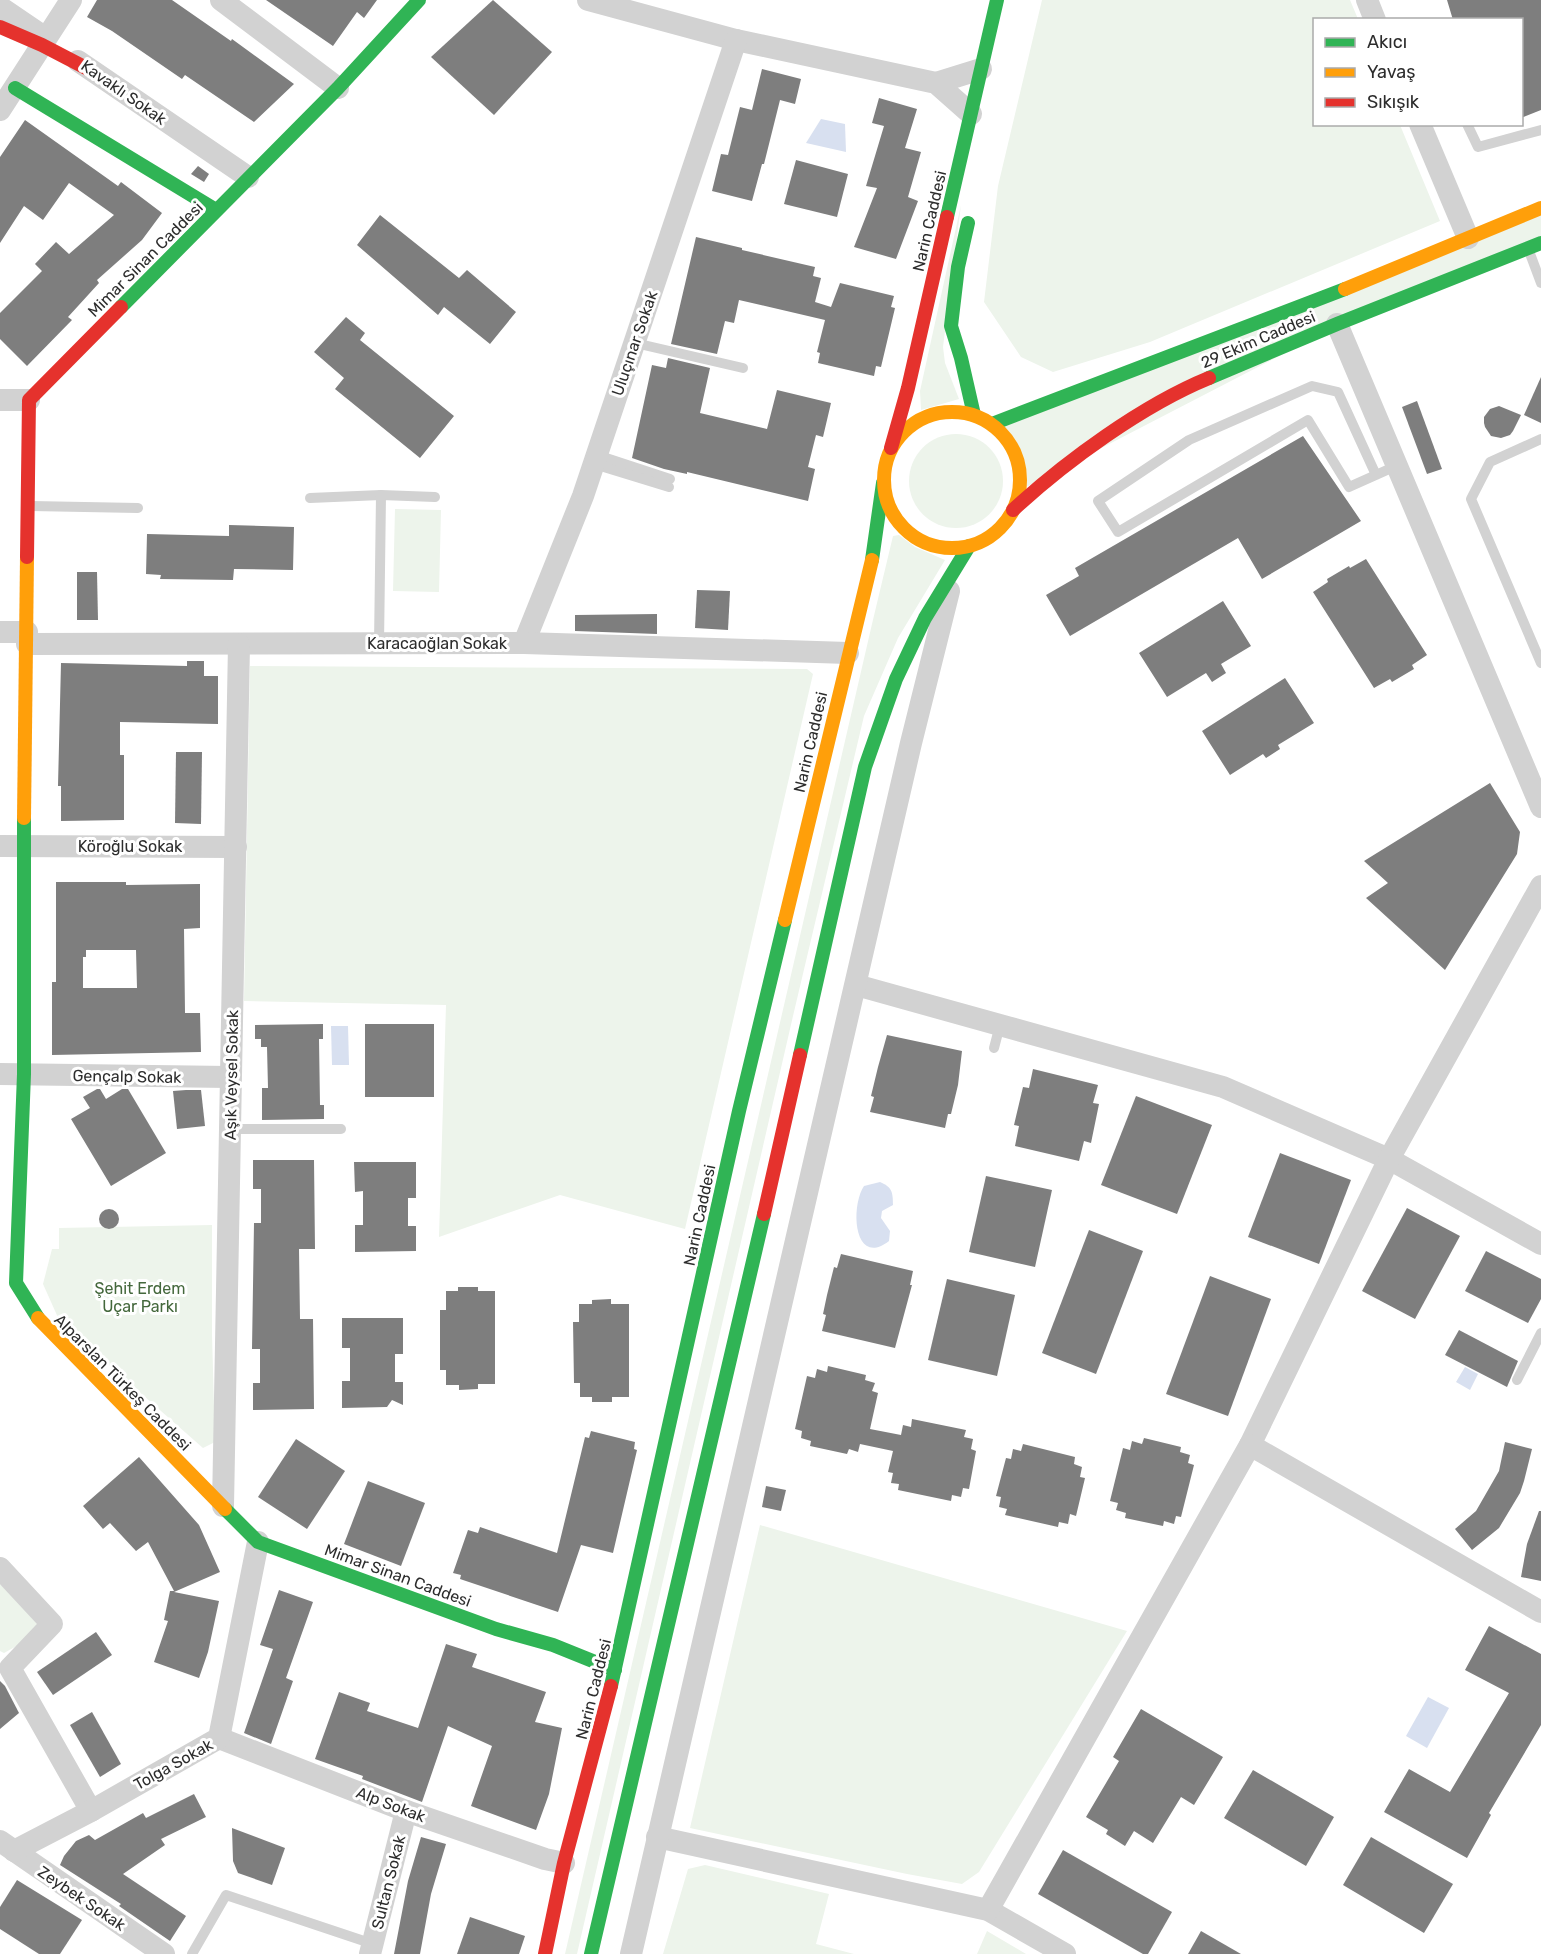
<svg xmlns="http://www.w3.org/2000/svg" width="1541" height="1954" viewBox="0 0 1541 1954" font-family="Rubik,sans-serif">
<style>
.green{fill:#edf4eb}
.water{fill:#d8e0f0}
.building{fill:#7e7e7e;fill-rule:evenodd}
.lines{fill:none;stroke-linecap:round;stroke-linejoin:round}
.lane{stroke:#d2d2d2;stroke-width:10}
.street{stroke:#d2d2d2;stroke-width:22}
.fast{stroke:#30b455;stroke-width:14}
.slow{stroke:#ff9f0a;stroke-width:14}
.jam{stroke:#e5322d;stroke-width:14}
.labels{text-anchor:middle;stroke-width:6;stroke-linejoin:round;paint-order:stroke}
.street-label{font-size:16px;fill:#2d2d2d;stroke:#fff}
.park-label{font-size:16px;fill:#44683c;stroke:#fff}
</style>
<rect width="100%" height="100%" fill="#fff"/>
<g class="green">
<path d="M1042,0H1350L1358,19L1314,20V124L1400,125L1440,221L1150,342L1053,372L1021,357L984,302L998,186Z"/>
<path d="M961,205L943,347L945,363L959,399L921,410L920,391Z"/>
<path d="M1541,213V237L1395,296L1026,487L1021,454L1003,426Z"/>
<circle cx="956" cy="481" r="47"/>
<path d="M395,509L441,510L439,592L393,591Z"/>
<path d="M899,535L915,547L945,560L898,638L864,716L793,1016L577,1954H565L872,624L893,536Z"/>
<path d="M250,666L807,669L813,674L685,1229L560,1195L439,1237L446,1005L244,1001Z"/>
<path d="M212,1225V1334L215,1442L203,1448L60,1322L43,1284L52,1249H59V1228Z"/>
<path d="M760,1525L1127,1631L979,1872L962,1884L907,1874L690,1828Z"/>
<path d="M0,1584L39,1625L22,1643L4,1653L0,1651Z"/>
<path d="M705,1865L829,1894L816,1944L854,1954H663L688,1869Z"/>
<path d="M987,1931L1026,1954H977Z"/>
</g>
<g class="water">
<path d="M821,119L845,124L846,152L806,143Z"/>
<path d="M331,1026H348L349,1065H332Z"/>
<path d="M880,1182C892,1187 893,1192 893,1205L882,1211L881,1218L890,1231L889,1241C854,1268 850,1207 864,1186Z"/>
<path d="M1465,1367L1478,1374L1470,1390L1456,1382Z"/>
<path d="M1428,1697L1449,1708L1427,1748L1406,1736Z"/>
</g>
<g class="building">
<path d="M97,0H172L231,41L232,39L294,84L254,122L185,75L182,79L112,31L87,17Z"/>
<path d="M266,0H377L364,18L357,12L333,46Z"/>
<path d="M493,0L552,52L494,115L431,57Z"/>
<path d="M1447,0H1541V110L1521,118V20H1453Z"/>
<path d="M762,69L801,79L795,104L780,100L764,164H762L752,201L712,191L721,154L728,155L740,107L752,110Z"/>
<path d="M879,98L917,109L905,148L921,152L908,197L918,201L896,259L854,247L877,188L866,186L884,126L872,123Z"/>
<path d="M25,120L118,186L121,182L162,213L142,240L97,280L99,283L68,317L72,320L27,366L0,339V313L42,271L35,264L56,242L69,254L114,215L69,183L43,220L24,206L0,243V157Z"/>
<path d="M796,160L848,174L837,217L784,204Z"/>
<path d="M198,166L209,174L204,182L191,174Z"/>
<path d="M380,215L459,278L467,270L516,312L490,344L444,307L438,315L357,245Z"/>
<path d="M696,237L742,248V250L815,267L813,276L821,278L815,302L831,307L840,283L894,296L891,307L895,308L881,367L876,366L874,376L818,363L820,353L817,352L825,320L739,300L734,323L725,321L717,354L671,344Z"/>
<path d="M346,317L365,333L360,340L454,416L420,458L335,389L344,378L314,352Z"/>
<path d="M668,358L710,368L700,413L767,429L777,390L831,403L823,437L816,435L808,467L815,469L808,501L687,472V474L664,469L632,458L652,365L666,368Z"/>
<path d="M1541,377V423L1524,415Z"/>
<path d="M1417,401L1442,469L1427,474L1402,407Z"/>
<path d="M1499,406L1521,415L1513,431L1510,435L1501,438L1491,436L1485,427L1484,423V417L1490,409Z"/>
<path d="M1303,436L1361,521L1262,579L1238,538L1070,636L1046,595L1079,576L1075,568Z"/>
<path d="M229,525L294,527L293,570L234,569L233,580L160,579L161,575L146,574L147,534L229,536Z"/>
<path d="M1366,559L1427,655L1412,665L1414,669L1392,682L1390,679L1374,688L1313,592L1328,582L1327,579L1349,566L1350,568Z"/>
<path d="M77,572H97L98,620H77Z"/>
<path d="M697,590L730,591L728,630L695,628Z"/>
<path d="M1223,601L1251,646L1221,664L1226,673L1212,682L1206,673L1167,697L1139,653Z"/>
<path d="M657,614V634L575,631V615Z"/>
<path d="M187,661H204V676H218V724L120,722V755H124V820L61,821V786H58L61,663L187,666Z"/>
<path d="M1285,678L1314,723L1278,745L1280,749L1266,758L1263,754L1230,775L1202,731Z"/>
<path d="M176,752H202L201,824L175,823Z"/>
<path d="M1490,783L1520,832L1517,854L1445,970L1366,898L1388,883L1364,861Z"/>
<path d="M56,882H126V885L200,884V928L184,929L185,1013H200L201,1052L52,1055V982H56ZM86,950H136L137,988H83V957H86Z"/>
<path d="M323,1024V1039H319L320,1105H324V1119L262,1120V1088H268L267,1047H261V1039H255V1025Z"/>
<rect x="365" y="1024" width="69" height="73"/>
<path d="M887,1035L962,1051L958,1085L951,1114H948L945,1128L870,1112L874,1097L871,1096L878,1067Z"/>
<path d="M1033,1069L1098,1085L1093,1103L1099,1104L1091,1143L1084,1141L1079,1161L1015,1146L1019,1126L1014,1125L1023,1087L1029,1088Z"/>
<path d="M97,1089H100L106,1099L122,1089H128L166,1153L111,1186L71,1119L90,1108L83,1097Z"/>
<path d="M186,1090H201L205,1126L177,1129L173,1091Z"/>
<path d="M1136,1096L1212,1125L1177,1214L1101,1185Z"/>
<path d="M1280,1153L1351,1180L1319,1264L1248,1237Z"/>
<path d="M253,1160H314L315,1249H299L300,1319H313L314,1409L253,1410V1383H260V1349H252L254,1223H261V1189H253Z"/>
<path d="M354,1162H416V1198H408V1226H416V1251L355,1252V1225H363V1191L355,1192Z"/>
<path d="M986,1176L1052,1190L1035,1267L969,1252Z"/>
<path d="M1407,1208L1460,1236L1415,1319L1362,1291Z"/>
<circle cx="109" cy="1219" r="10"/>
<path d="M1089,1230L1143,1251L1096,1374L1042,1353Z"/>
<path d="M1486,1251L1541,1279V1299L1528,1323L1465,1291Z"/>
<path d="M841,1254L913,1271L910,1285H912L895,1348L822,1331L826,1315L823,1314L827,1295L834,1267L837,1268Z"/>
<path d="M1210,1276L1271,1299L1228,1416L1166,1394Z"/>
<path d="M947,1279L1015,1295L997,1376L928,1360Z"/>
<path d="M458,1287H478V1291H495V1384H478V1389L459,1390V1385H446V1370H440V1310H446V1291H458Z"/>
<path d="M611,1299V1304H629V1397H612V1402H592V1397H580V1383H574L573,1322H579V1304H592V1300Z"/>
<path d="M342,1318H403V1354H395V1382H403V1405L392,1400L387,1407L342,1408V1381H350V1348H342Z"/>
<path d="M1459,1330L1518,1361L1507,1387L1445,1355Z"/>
<path d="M828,1366L866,1375L865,1380L875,1383L872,1391L878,1393L870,1429L901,1435L903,1425L911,1427L912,1419L966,1430L964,1437L973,1439L971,1449L976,1451L969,1489L963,1488L961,1497L952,1495L951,1501L898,1490L899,1484L891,1483L893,1473L888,1472L893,1451L860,1444L858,1452L849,1449L847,1454L810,1446L811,1441L801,1438L802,1431L795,1429L807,1376L815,1378L817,1369L827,1372Z"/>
<path d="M591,1431L635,1442L634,1449L637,1450L613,1553L581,1545L558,1612L460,1579L461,1575L453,1573L468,1530L478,1533L480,1527L557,1553L585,1437L589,1438Z"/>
<path d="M1144,1438L1181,1447L1180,1452L1190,1455L1188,1463L1194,1465L1181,1517L1176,1516L1174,1524L1164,1521L1163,1526L1125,1518L1126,1513L1116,1510L1118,1503L1110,1501L1123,1448L1130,1450L1132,1441L1142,1444Z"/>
<path d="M296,1439L345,1471L307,1529L258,1497Z"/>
<path d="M1505,1442L1532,1449L1524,1481L1520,1493L1499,1528L1472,1550L1455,1529L1476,1511L1499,1471Z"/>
<path d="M1023,1444L1075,1457L1074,1464L1082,1467L1080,1477L1085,1478L1076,1516L1070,1514L1068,1524L1059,1522L1058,1527L1005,1515L1007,1509L999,1507L1001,1497L996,1496L1006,1458L1011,1459L1013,1449L1021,1451Z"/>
<path d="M139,1457L199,1525L220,1572L174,1592L219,1601L208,1652L199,1678L154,1662L168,1621L164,1620L170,1591H174L148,1542L136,1551L110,1523L103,1529L83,1506Z"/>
<path d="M368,1481L425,1503L401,1566L344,1544Z"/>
<path d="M766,1486L786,1490L781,1511L762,1507Z"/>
<path d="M1539,1511H1541V1581L1521,1577L1527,1544Z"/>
<path d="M279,1590L313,1602L286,1678L293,1681L271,1744L244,1733L273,1649L260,1645Z"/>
<path d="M1489,1626L1541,1654V1725L1489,1813L1491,1815L1467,1858L1384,1812L1409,1769L1450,1792L1509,1693L1465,1670Z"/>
<path d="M96,1632L112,1655L53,1695L37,1672Z"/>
<path d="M446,1644L477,1654L472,1667L546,1692L535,1722L562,1728L549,1794L536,1830L471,1806L492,1746L448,1726L422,1802L362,1779L363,1776L315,1759L339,1692L370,1703L367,1711L418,1728Z"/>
<path d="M0,1681L5,1686L19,1713L0,1729Z"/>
<path d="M1141,1709L1223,1757L1194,1805L1181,1797L1153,1843L1134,1831L1125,1846L1106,1834L1108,1830L1086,1817L1119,1761L1113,1757Z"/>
<path d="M92,1712L121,1764L100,1777L70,1725Z"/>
<path d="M1253,1770L1334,1817L1306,1866L1224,1818Z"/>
<path d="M194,1794L206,1817L161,1839L165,1845L123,1874L186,1916L170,1941L119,1906L121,1904L60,1865L64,1856L76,1841L89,1835L95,1840L143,1813L146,1818Z"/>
<path d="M232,1828L285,1848L272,1885L238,1873L233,1861Z"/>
<path d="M421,1837L446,1844L431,1894L420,1954H394L408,1881Z"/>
<path d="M1371,1837L1453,1884L1424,1933L1343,1885Z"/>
<path d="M1063,1850L1172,1912L1148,1954H1143L1038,1894Z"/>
<path d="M17,1880L82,1920L60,1954H39L0,1929V1907Z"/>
<path d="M470,1917L525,1936L519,1954H457Z"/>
<path d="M1201,1931L1241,1954H1188Z"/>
</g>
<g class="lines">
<g class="lane">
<path d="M1467,124L1478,147L1541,130"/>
<path d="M1529,251L1541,283"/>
<path d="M635,343L743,368"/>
<path d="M1541,439L1490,462L1471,499L1541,663"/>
<path d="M597,455L670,479"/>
<path d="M594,464L669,487"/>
<path d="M1376,475L1338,392L1312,386L1189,440L1098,501L1118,532L1308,420L1349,487L1396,466"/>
<path d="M310,498L381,495L435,497"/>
<path d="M31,506L138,508"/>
<path d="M379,644L381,495"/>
<path d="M994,1048L1000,1025"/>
<path d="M231,1129H341"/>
<path d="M1517,1380L1541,1333"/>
<path d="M192,1954L226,1895L373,1944"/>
</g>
<g class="street">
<path d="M221,0L338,88"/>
<path d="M588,0L736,40L936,83L971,114"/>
<path d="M1367,0L1375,20"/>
<path d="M0,7L37,32"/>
<path d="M78,61L248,177"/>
<path d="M936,83L981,69"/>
<path d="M0,110L71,0"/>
<path d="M1420,124L1468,238"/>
<path d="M1337,324L1541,807"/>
<path d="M0,400H29"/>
<path d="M0,632H27"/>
<path d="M524,643L583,496L736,40"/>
<path d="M27,644L524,643L848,653"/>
<path d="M0,846L236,847"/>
<path d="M856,985L1223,1087L1389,1159L1541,1244"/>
<path d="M0,1074L229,1077"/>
<path d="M1250,1445L1389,1159L1541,886"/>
<path d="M223,1506L239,644"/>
<path d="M0,1568L52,1624L10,1668L91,1811"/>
<path d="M219,1738L406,1811L545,1859L564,1863"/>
<path d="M657,1837L988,1910L1065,1954"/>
<path d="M0,1841L164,1954"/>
<path d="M14,1851L91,1811L219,1738L258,1542"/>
<path d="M988,1910L1250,1445L1541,1612"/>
<path d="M370,1954L406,1811"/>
<path d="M631,1954L911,743L949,591"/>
</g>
<g class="fast">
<path d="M15,88L216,210"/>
<path d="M947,217L997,0"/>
<path d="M968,223L958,267L951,326L961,358L974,415"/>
<path d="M121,307L338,88L419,0"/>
<path d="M1209,378L1337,324L1541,243"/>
<path d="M992,424L1345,289"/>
<path d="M872,560L883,483"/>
<path d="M24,818V1074L16,1283L38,1318"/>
<path d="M800,1055L865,767L896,679L925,618L969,546"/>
<path d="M225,1509L258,1542L496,1629L553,1645L615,1670"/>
<path d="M611,1686L739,1111L785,920"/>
<path d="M591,1954L764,1214"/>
</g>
<g class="slow">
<path d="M1345,289L1541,208"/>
<circle cx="952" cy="480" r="68"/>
<path d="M24,818L27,557"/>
<path d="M785,920L872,560"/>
<path d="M38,1318L225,1509"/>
</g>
<g class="jam">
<path d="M0,27L42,45L90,70"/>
<path d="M891,448L908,388L947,217"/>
<path d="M1013,510C1066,461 1143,405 1209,378"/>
<path d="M27,557L29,400L121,307"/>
<path d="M764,1214L800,1055"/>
<path d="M545,1954L564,1863L611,1686"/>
</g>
</g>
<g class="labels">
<g class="street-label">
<text transform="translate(124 92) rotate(35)" y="6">Kavaklı Sokak</text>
<text transform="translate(929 221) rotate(-77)" y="6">Narin Caddesi</text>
<text transform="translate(145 259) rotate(-45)" y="6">Mimar Sinan Caddesi</text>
<text transform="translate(1258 339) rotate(-23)" y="6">29 Ekim Caddesi</text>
<text transform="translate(634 343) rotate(-71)" y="6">Uluçınar Sokak</text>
<text x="437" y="649">Karacaoğlan Sokak</text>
<text transform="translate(810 742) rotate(-77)" y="6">Narin Caddesi</text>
<text x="130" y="852">Köroğlu Sokak</text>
<text transform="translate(231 1075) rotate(-89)" y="6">Aşık Veysel Sokak</text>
<text transform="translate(127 1076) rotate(1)" y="6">Gençalp Sokak</text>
<text transform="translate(699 1215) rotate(-78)" y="6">Narin Caddesi</text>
<text transform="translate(123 1382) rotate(45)" y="6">Alparslan Türkeş Caddesi</text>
<text transform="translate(398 1575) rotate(20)" y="6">Mimar Sinan Caddesi</text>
<text transform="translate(593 1689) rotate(-76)" y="6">Narin Caddesi</text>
<text transform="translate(173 1764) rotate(-29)" y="6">Tolga Sokak</text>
<text transform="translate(391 1804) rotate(21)" y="6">Alp Sokak</text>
<text transform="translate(388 1882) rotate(-76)" y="6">Sultan Sokak</text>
<text transform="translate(82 1898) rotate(34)" y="6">Zeybek Sokak</text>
</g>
<g class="park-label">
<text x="140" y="1294">Şehit Erdem<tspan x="140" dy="18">Uçar Parkı</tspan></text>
</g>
</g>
<rect x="1313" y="18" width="210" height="108" fill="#ffffff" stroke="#ababab" stroke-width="1.5"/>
<rect x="1325" y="38" width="30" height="9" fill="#30b455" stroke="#ababab" stroke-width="1.5"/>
<text x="1367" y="48" font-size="18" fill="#2d2d2d">Akıcı</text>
<rect x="1325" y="68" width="30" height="9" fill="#ff9f0a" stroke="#ababab" stroke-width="1.5"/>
<text x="1367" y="78" font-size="18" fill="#2d2d2d">Yavaş</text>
<rect x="1325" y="98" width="30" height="9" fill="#e5322d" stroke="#ababab" stroke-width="1.5"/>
<text x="1367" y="108" font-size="18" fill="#2d2d2d">Sıkışık</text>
</svg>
